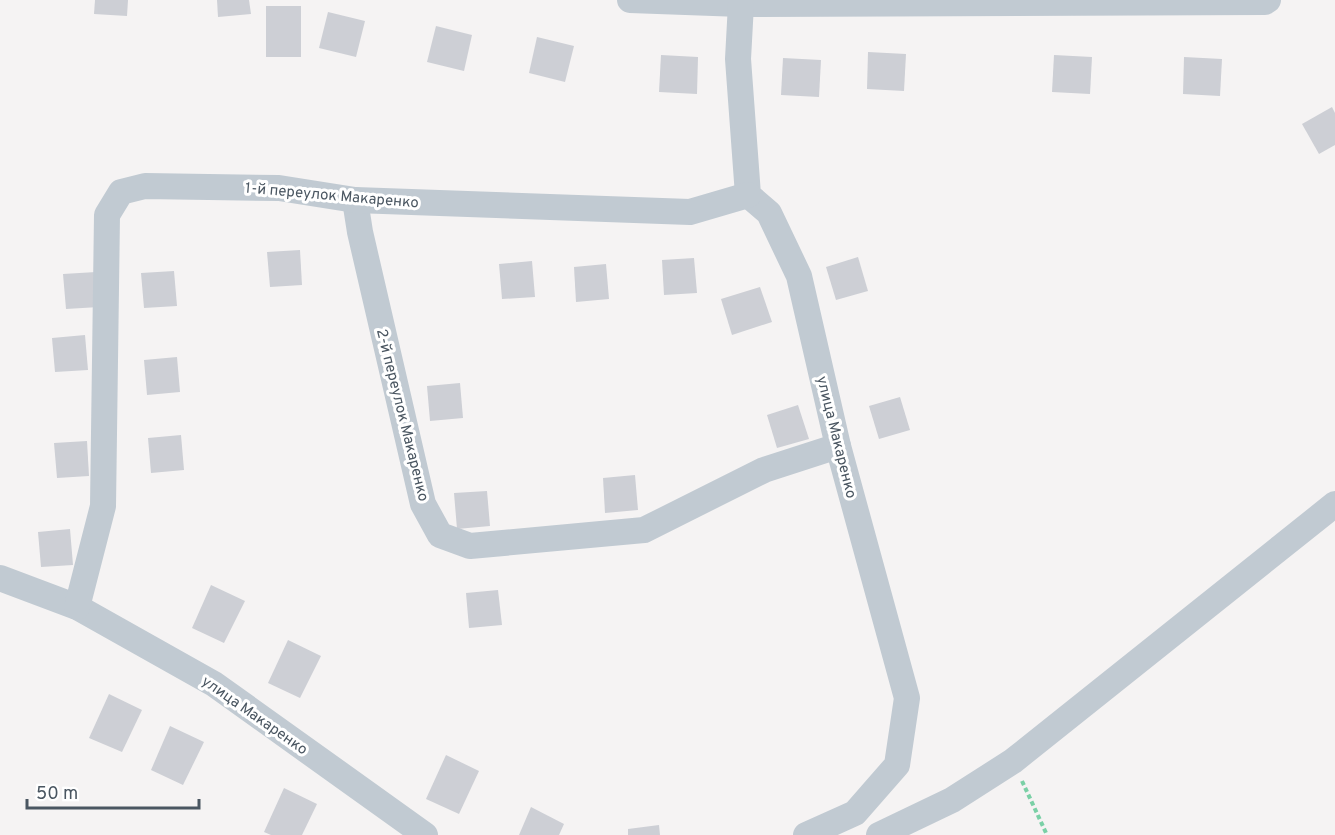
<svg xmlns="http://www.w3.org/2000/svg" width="1335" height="835" viewBox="0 0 1335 835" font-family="Overpass,sans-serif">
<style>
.building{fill:#cdcfd5}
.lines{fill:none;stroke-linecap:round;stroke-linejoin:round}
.path{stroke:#7ad0a6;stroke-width:4;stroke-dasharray:4.5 3;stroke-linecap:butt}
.minor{stroke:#c1cad2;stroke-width:26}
.labels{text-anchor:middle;stroke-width:6;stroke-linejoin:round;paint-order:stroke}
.street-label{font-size:15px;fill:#4a5661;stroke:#fff}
</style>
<rect width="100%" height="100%" fill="#f5f3f3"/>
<g class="building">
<path d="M95,0H128L127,16L94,14Z"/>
<path d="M217,0H249L251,14L218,17Z"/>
<rect x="266" y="6" width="35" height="51"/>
<path d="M328,12L365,21L356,57L319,48Z"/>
<path d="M436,26L472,35L464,71L427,62Z"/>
<path d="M537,37L574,46L565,82L529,73Z"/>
<path d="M868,52L906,54L904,91L867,89Z"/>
<path d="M661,55L698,57L697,94L659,92Z"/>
<path d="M1054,55L1092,57L1090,94L1052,92Z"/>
<path d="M1184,57L1222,59L1220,96L1183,94Z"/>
<path d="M783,58L821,60L819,97L781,95Z"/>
<path d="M1332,107L1335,113V145L1319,154L1302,124Z"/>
<path d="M300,250L302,285L270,287L267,252Z"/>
<path d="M858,257L868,291L836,300L826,267Z"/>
<path d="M694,258L697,293L664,295L662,260Z"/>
<path d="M532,261L535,297L502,299L499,264Z"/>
<path d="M606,264L609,299L576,302L574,267Z"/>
<path d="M174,271L177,306L144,308L141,273Z"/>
<path d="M96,272L99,307L66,309L63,274Z"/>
<path d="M760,287L772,322L732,335L721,299Z"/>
<path d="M85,335L88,370L55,372L52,338Z"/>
<path d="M177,357L180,392L147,395L144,360Z"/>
<path d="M460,383L463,418L430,421L427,386Z"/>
<path d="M900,397L910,430L879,439L869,406Z"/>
<path d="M798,405L809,439L777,448L767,415Z"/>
<path d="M181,435L184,470L151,473L148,438Z"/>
<path d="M87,441L89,476L57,478L54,443Z"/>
<path d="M635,475L638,510L605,513L603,478Z"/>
<path d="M487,491L490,526L457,529L454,493Z"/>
<path d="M70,529L73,565L41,567L38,532Z"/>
<path d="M211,585L245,601L224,643L192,628Z"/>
<path d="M498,590L502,625L469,628L466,593Z"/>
<path d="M288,640L321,656L300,698L268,683Z"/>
<path d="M109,694L142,710L122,752L89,738Z"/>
<path d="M170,726L204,742L183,785L151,770Z"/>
<path d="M446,755L479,771L459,814L426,799Z"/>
<path d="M284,788L317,804L302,835H271L264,832Z"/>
<path d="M531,807L564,824L559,835H519Z"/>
<path d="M659,825L660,835H628V829Z"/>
</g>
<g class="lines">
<path class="path" d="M1022,781L1047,835"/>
<g class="minor">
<path d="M630,0L741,4L1265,2L1268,0"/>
<path d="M741,4L738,59L748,195L769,213L799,276L838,446L907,698L897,765L855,813L806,835"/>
<path d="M355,200L360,232L423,504L440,535L470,546L644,530L764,470L838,446"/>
<path d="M0,578L77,607L214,684L425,835"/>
<path d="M77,607L103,506L107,215L121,192L145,186L279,188L355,200L690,212L748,195"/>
<path d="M879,835L952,800L1013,761L1335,504"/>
</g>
</g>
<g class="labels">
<g class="street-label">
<text transform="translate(332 195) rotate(5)" y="5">1-й переулок Макаренко</text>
<text transform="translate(403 415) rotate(76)" y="5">2-й переулок Макаренко</text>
<text transform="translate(837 437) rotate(76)" y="5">улица Макаренко</text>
<text transform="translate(255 715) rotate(35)" y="5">улица Макаренко</text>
</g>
</g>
<path d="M27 799v9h172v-9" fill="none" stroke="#4a5661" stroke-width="3"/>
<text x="36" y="799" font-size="18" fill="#4a5661" stroke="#ffffff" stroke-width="4.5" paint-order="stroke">50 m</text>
</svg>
